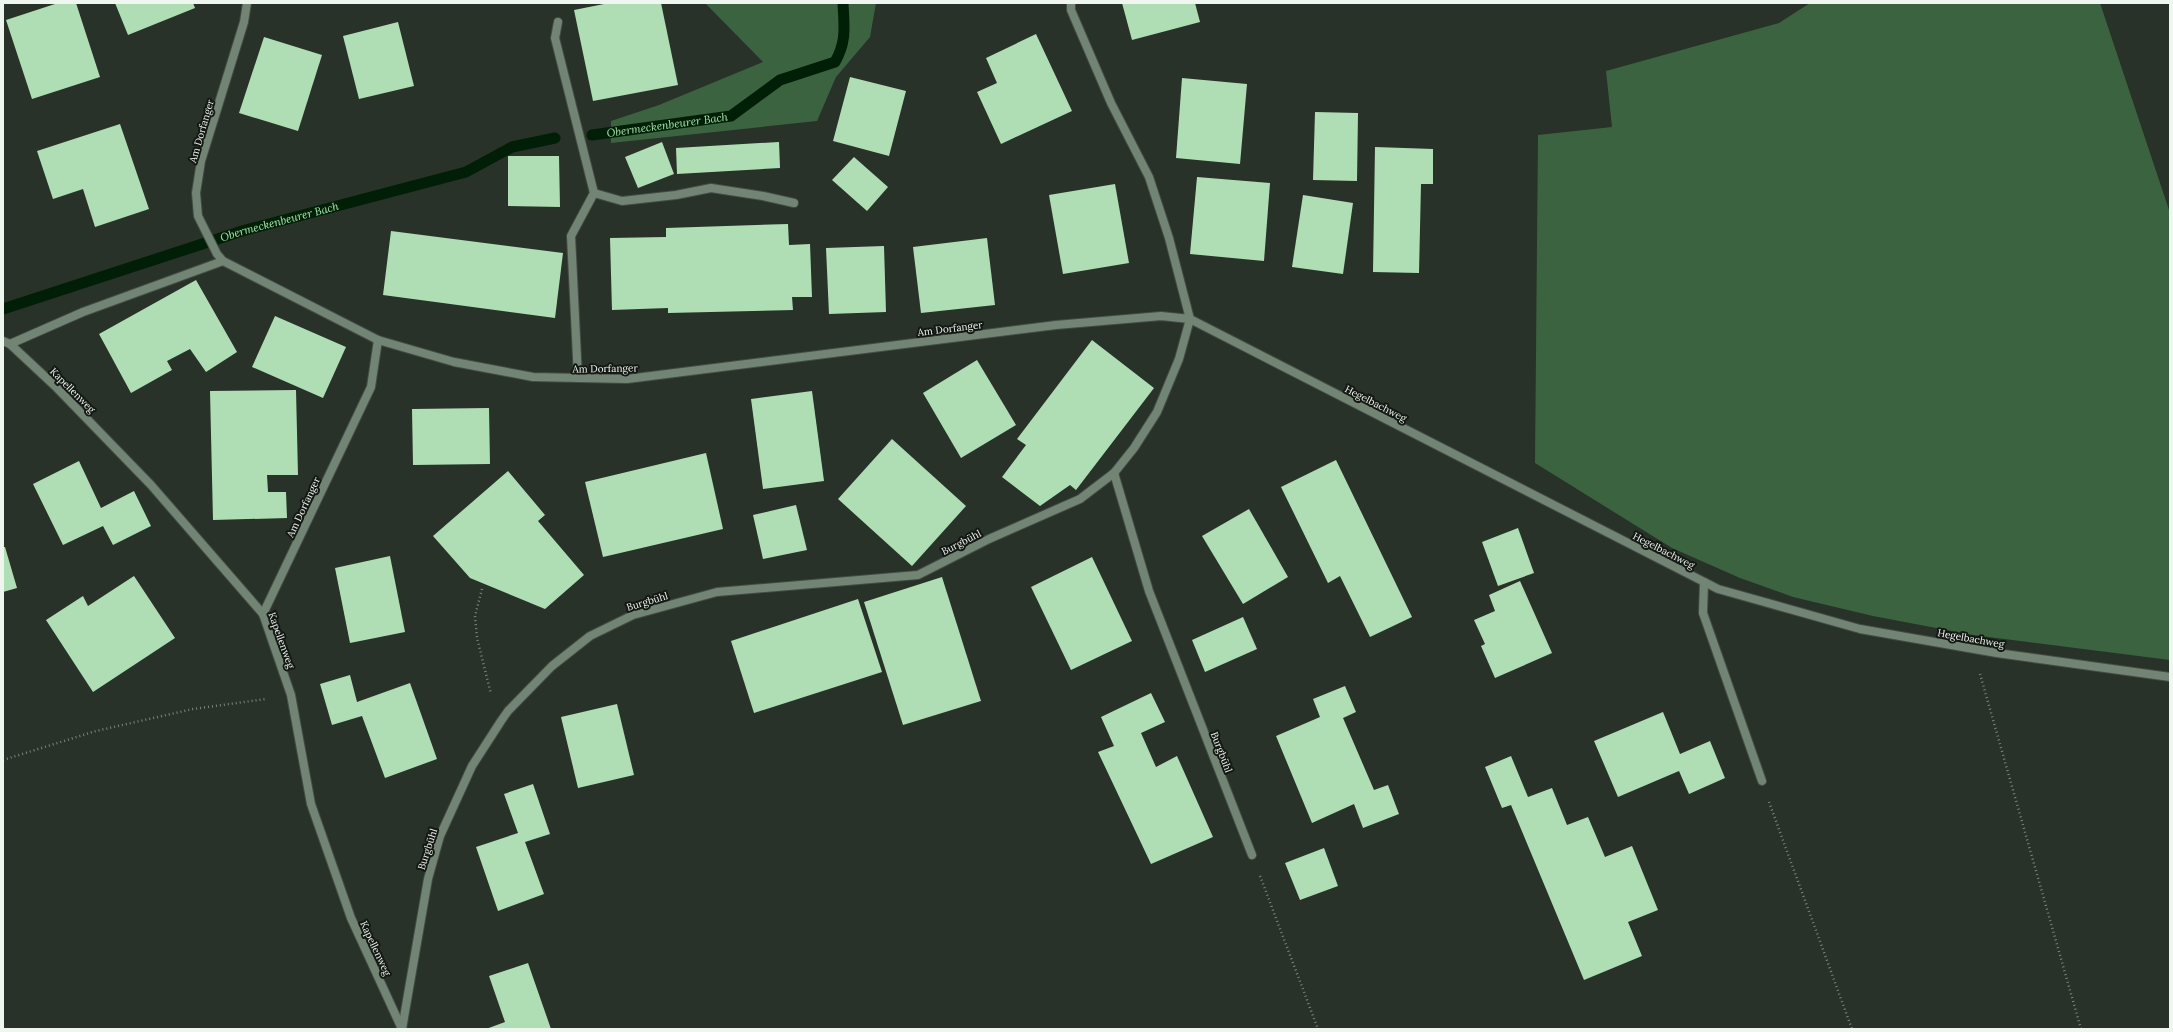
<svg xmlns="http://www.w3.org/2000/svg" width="2173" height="1032" viewBox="0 0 2173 1032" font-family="Lora,serif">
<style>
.green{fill:#3b6340}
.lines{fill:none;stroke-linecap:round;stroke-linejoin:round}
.stream{stroke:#011f06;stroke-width:11}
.building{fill:#b0deb4}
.lane-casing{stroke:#444d45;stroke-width:10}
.street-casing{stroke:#444d45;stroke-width:10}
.path{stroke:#7c847c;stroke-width:2.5;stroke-dasharray:1 3;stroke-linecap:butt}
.lane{stroke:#728574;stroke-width:8}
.street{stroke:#728574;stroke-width:8}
.labels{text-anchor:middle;stroke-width:4;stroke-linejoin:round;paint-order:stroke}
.street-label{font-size:10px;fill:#eff5ef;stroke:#141814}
.water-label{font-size:11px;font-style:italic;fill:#a2e3a8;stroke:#141814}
</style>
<rect width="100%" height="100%" fill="#283229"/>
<g class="green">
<path d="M705,3H876L870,37L836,77L817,121L611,143V121L659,105L763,62Z"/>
<path d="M1810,3H2100L2170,213V660L1973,635L1873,616L1793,597L1740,578L1672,548L1535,463L1538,135L1612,127L1606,71L1779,23Z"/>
</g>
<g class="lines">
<g class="stream">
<path id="s1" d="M592,135L731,116L780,80L835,62C847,41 844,26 843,3"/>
<path id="s2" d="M3,309L242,231L466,172L512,147L555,138"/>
</g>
</g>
<g class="building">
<path d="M58,3H76L100,77L32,99L6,20Z"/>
<path d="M115,3H193L195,8L128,35Z"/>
<path d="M609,3H661L678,85L593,101L574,10Z"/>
<path d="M1122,3H1195L1200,22L1132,40Z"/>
<path d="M398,22L414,86L359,99L343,36Z"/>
<path d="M1036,34L1072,111L1001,144L977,92L997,83L986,58Z"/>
<path d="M264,37L322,55L298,131L239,113Z"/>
<path d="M850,77L906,91L889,156L833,141Z"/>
<path d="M1182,78L1247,84L1240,164L1176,158Z"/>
<path d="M1315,112L1358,113L1357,181L1313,180Z"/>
<path d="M120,124L149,209L95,227L83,189L53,199L37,151Z"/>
<path d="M662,142L674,174L638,188L625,157Z"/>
<path d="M779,142L780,168L677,174L676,148Z"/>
<path d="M1375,147L1433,149V184H1421L1419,273L1373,272Z"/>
<path d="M508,156H559L560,207L508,206Z"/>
<path d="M854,157L888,187L867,211L832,180Z"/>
<path d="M1197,177L1270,183L1264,261L1190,254Z"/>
<path d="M1115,184L1129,263L1063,274L1049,195Z"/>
<path d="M1303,195L1353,203L1343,274L1292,267Z"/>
<path d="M788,224L789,245L810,244L812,297H792L793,310L668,313V308L612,310L610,238L666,237V228Z"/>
<path d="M391,231L563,253L555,318L383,295Z"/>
<path d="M987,238L995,305L921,313L913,247Z"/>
<path d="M884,246L886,312L829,314L826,248Z"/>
<path d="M196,280L237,352L206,372L190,349L167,361L172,370L131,393L99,334Z"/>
<path d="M275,316L346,347L323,398L252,367Z"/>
<path d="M1092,340L1154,388L1076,490L1070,485L1040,506L1002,477L1026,445L1017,439Z"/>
<path d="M977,360L1016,425L961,458L923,393Z"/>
<path d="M296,390L298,475H267L268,492H286L287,518L213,520L210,391Z"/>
<path d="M812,391L824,481L763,489L751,399Z"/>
<path d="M489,408L490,464L413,465L412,409Z"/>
<path d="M892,439L966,506L912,566L838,499Z"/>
<path d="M706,453L723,529L603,557L585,482Z"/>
<path d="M1336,460L1412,617L1370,637L1340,576L1328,583L1281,487Z"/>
<path d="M79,461L101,508L134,491L151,526L113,545L103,526L63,545L33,484Z"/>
<path d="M508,471L545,515L538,521L584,575L545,609L470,578L433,536Z"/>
<path d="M796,505L807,550L763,559L753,515Z"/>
<path d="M1249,509L1288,577L1243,604L1202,536Z"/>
<path d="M1518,528L1534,573L1498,586L1482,542Z"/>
<path d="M3,547H5L17,588L3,592Z"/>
<path d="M390,556L405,632L350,643L335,568Z"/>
<path d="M1092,557L1132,641L1071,670L1031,587Z"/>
<path d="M134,576L175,638L93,692L46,620L83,596L88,606Z"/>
<path d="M942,577L981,701L903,725L864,602Z"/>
<path d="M1520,581L1552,653L1495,678L1481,646L1485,644L1474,620L1495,611L1489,595Z"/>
<path d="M858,599L882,672L754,713L731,641Z"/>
<path d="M1243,617L1257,649L1205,672L1192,640Z"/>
<path d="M350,675L357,702L410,683L437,759L385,778L362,716L332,725L320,684Z"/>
<path d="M1345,686L1356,712L1343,718L1374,790L1388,785L1399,814L1363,828L1354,804L1312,823L1276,736L1320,717L1313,699Z"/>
<path d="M1151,693L1165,722L1141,733L1156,767L1177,756L1213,837L1151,864L1098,752L1114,746L1101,717Z"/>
<path d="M617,704L634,775L578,788L561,717Z"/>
<path d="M1663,712L1680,754L1710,741L1725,778L1689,794L1679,771L1618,797L1594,741Z"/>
<path d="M1511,756L1528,797L1552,788L1567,825L1588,817L1605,857L1632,846L1658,910L1628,922L1642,956L1584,980L1511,805L1502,808L1485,767Z"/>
<path d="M533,784L550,834L525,842L544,894L498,911L476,847L518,833L504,794Z"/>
<path d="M1324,848L1338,886L1300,900L1285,863Z"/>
<path d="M528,963L551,1029H486L505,1022L489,976Z"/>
</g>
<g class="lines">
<g class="lane-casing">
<g id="lane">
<path d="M558,22L555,38L594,193L571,236L578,378"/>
<path d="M594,193L622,201L676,195L711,188L763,196L794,203"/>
<path d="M1704,582L1703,613L1762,781"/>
</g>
</g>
<g class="street-casing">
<g id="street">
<path d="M247,3L244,22L201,161L196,193L198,216L217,254L223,261L378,340L454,362L533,377L627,379L1056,325L1161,316L1190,319L1169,238L1149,177L1111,103L1071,10V3"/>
<path d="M3,341L10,344L55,386L151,485L263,614L291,695L311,804L351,918L402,1029"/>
<path d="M10,344L83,312L223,261"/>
<path d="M1114,473L1149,591L1252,855"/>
<path d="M263,614L371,387L378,340"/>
<path d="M402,1029L428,879L440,836L472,766L501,721L508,711L552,666L590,636L633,615L717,592L918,575L989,539L1080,499L1114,473L1134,448L1157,412L1179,359L1190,319L1718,589L1860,629L1997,653L2170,677"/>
</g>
</g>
<g class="path">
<path d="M482,589L475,616L477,638L491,694"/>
<path d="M1980,674L2081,1029"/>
<path d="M3,760L96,731L193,709L266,699"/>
<path d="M1769,802L1852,1029"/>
<path d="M1260,876L1318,1029"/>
</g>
<use href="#lane" class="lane"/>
<use href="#street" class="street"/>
</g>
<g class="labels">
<g class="street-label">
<text transform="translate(201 131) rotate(-74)" y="4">Am Dorfanger</text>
<text transform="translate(950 328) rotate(-7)" y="4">Am Dorfanger</text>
<text transform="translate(605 368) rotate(-1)" y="4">Am Dorfanger</text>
<text transform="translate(73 390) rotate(45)" y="4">Kapellenweg</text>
<text transform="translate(1376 403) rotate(27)" y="4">Hegelbachweg</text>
<text transform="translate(303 507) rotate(-65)" y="4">Am Dorfanger</text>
<text transform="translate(961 542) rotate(-27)" y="4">Burgbühl</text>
<text transform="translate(1664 550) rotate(27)" y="4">Hegelbachweg</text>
<text transform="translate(647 601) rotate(-17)" y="4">Burgbühl</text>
<text transform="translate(1971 638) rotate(10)" y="4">Hegelbachweg</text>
<text transform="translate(282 640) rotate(70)" y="4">Kapellenweg</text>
<text transform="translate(1222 752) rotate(69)" y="4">Burgbühl</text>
<text transform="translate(427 849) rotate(-72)" y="4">Burgbühl</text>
<text transform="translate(376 948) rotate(65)" y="4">Kapellenweg</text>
</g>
<g class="water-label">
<text dy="4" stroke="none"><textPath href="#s1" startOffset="76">Obermeckenbeurer Bach</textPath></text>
<text dy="4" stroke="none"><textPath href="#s2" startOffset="290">Obermeckenbeurer Bach</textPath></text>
</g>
</g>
<rect width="2173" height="1032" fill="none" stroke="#eff5ef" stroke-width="8"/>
</svg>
